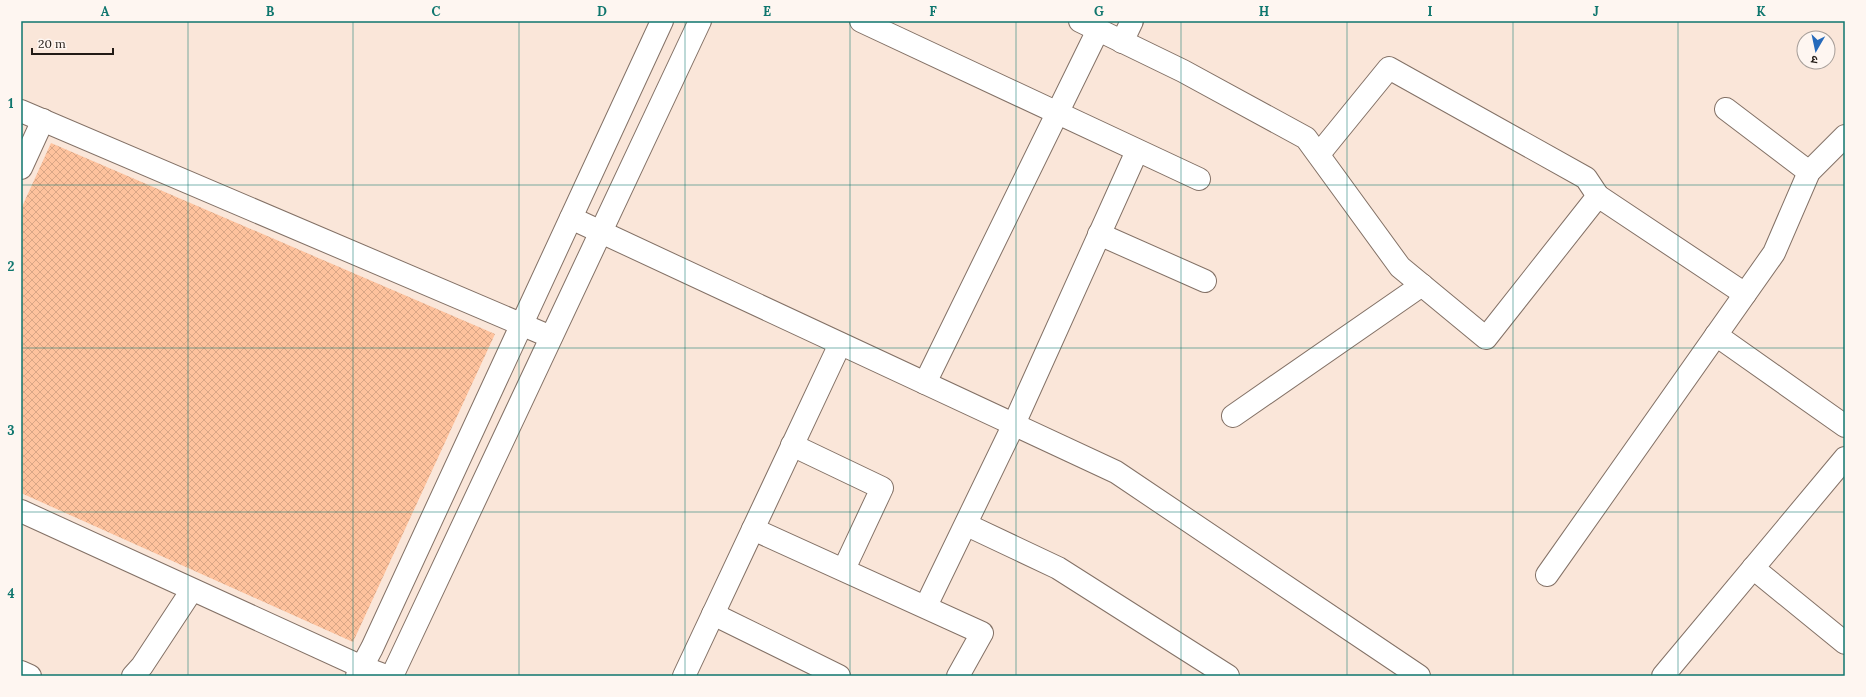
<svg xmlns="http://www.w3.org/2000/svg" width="1866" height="697" viewBox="0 0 1866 697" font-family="Lora,'Noto Sans Devanagari',serif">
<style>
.building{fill:url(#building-cross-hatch)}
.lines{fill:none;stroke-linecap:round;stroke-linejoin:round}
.minor-casing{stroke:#837166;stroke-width:24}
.minor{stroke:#fff;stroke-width:22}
.grid{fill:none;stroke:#0f766e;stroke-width:1;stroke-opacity:0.55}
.neatline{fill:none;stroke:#0f766e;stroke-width:1.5}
.grid-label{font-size:13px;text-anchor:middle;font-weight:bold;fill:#0f766e}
</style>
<defs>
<pattern id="building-cross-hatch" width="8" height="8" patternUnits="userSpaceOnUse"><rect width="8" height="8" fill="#fec29d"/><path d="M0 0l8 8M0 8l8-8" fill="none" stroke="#d9a686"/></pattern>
</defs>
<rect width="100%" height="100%" fill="#fae6d9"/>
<path class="building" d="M51,143L495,334L353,642L21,493V209Z"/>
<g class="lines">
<g class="minor-casing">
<g id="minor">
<path d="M861,21L1199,179"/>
<path d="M1080,21L1183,71L1306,138L1400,267L1486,338L1598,196L1745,294"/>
<path d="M1122,42L1132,21"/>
<path d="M1726,109L1809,172"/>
<path d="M21,111L551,337"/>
<path d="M1319,154L1389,68L1586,178L1598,196"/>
<path d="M21,168L43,120"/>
<path d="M571,218L1116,472L1419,676"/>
<path d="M1099,234L1205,281"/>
<path d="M1716,335L1845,426"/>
<path d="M925,383L1098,30"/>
<path d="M1233,416L1422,285"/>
<path d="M792,445L882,488L844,569"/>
<path d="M21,511L362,667L386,676"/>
<path d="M967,525L1058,568L1228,676"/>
<path d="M753,529L982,633L958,676"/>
<path d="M1753,568L1845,643"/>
<path d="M1547,575L1774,253L1809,172L1845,136"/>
<path d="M926,606L1014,424L1137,151"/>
<path d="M713,614L839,676"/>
<path d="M21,672L30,676"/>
<path d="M133,676L142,666L192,590"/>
<path d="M357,676L372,648L662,21"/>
<path d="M392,676L700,21"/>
<path d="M684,676L840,344"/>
<path d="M1663,676L1845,458"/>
</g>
</g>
<use href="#minor" class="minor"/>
</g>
<path class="grid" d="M188,21V676M353,21V676M519,21V676M685,21V676M850,21V676M1016,21V676M1181,21V676M1347,21V676M1513,21V676M1678,21V676M21,185H1845M21,348H1845M21,512H1845"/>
<rect width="1866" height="697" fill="none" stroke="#fef6f1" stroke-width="44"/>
<g transform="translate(1816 50) rotate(189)"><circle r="19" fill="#fef6f1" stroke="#a69e99"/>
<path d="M0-3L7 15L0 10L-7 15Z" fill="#266abb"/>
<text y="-6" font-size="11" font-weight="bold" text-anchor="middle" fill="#221b16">उ</text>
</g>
<path d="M32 48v6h81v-6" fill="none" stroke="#221b16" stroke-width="2"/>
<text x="38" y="48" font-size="12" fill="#221b16" stroke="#fef6f1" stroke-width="3" paint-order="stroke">20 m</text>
<rect x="22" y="22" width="1822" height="653" class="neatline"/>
<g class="grid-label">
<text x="105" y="16">A</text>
<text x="270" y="16">B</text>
<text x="436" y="16">C</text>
<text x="602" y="16">D</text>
<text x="767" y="16">E</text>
<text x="933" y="16">F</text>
<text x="1099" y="16">G</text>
<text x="1264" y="16">H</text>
<text x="1430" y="16">I</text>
<text x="1596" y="16">J</text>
<text x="1761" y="16">K</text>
<text x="11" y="108">1</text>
<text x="11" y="271">2</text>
<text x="11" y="435">3</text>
<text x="11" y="598">4</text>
</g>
</svg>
